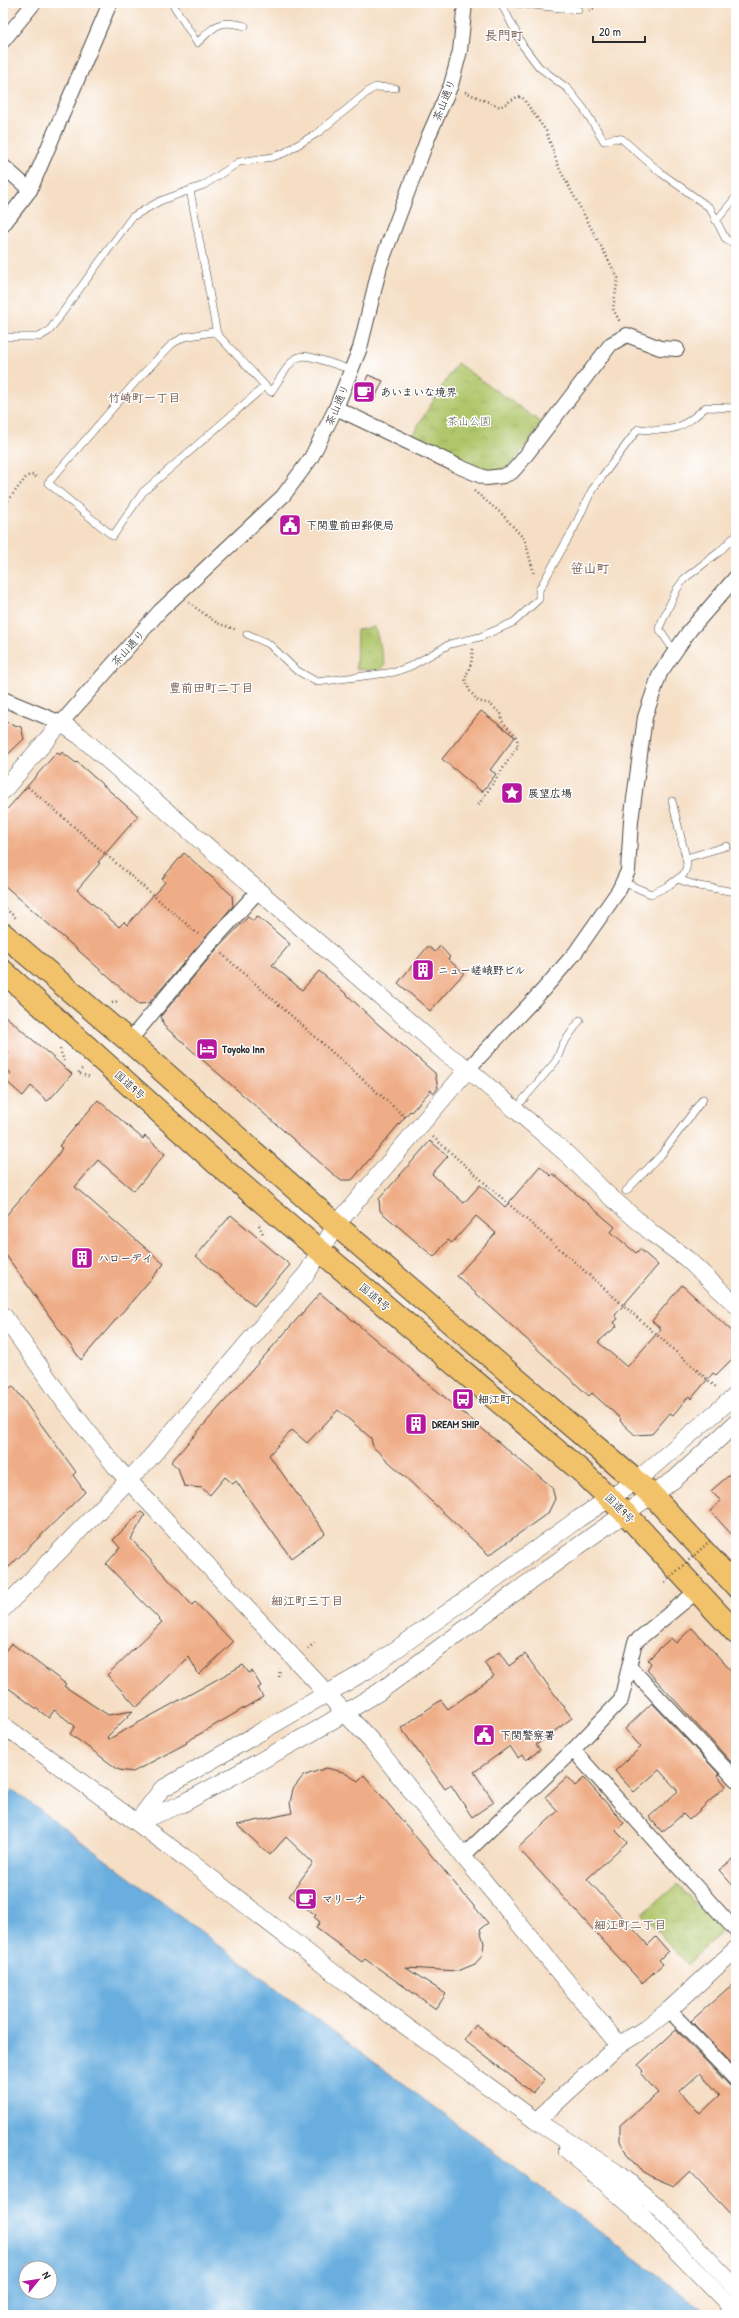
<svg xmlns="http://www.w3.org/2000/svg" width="739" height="2318" viewBox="0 0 739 2318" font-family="'Patrick Hand','Klee One',sans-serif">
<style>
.park{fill:url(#park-crowns);stroke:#6e784a}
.water{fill:#69aedf;stroke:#4a6c85;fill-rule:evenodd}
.building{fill:#efad87;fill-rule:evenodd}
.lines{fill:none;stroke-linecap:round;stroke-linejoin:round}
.service-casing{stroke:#494642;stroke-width:8}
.minor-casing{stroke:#494642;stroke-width:16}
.tertiary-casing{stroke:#494642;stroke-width:18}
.trunk-casing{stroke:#494642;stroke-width:24}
.path{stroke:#494642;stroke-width:2.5;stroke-dasharray:1 3;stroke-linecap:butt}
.service{stroke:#fff;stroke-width:7}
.minor{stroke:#fff;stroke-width:14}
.tertiary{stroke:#fff;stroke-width:17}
.trunk{stroke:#f2c26a;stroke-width:22}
.path-bridge{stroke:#494642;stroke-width:2.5;stroke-dasharray:1 3;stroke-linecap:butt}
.labels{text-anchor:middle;stroke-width:3;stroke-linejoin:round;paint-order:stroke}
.street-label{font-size:11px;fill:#2b2b2b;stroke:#fff}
.poi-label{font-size:11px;font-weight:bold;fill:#2b2b2b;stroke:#fff;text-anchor:start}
.park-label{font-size:11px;fill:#5a6141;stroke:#fff}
.neighbourhood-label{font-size:12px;font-weight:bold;fill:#70584b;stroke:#fff}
.quarter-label{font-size:13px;font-weight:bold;fill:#70584b;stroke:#fff}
</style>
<defs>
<pattern id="park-crowns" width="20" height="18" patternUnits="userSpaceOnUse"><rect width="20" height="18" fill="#b0c66a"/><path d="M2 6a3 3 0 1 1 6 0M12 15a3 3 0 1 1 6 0" fill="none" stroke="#98aa5c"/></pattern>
</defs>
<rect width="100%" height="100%" fill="#fff"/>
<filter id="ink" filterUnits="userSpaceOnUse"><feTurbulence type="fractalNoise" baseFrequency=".025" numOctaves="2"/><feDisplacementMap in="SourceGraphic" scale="8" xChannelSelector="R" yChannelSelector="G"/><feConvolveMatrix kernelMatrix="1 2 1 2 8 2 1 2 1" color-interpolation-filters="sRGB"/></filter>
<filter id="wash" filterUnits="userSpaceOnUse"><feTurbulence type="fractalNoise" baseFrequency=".012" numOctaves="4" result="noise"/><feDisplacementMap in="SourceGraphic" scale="16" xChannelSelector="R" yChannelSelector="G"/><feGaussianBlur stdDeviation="0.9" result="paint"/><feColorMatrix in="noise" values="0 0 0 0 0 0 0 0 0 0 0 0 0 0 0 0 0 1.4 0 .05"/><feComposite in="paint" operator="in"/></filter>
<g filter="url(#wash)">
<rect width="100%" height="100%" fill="#f5dec4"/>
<g class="park">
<path d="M457,363L542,423L514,461L506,468L497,471L488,472L410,438Z"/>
<path d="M375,627L385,665L378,671L356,669L357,630Z"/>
<path d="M677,1884L722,1931L687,1965L643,1914Z"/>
</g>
<path class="water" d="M13,1790L710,2315H3V1802ZM26,2268H50V2292H26Z"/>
<g id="blocks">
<g class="building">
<path d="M368,375L383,381L373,402L360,396Z"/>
<path d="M481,711L515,737L490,770L496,774L482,792L442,759Z"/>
<path d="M3,721L21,727L24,739L3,759Z"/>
<path d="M57,752L60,755L62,752L76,763L77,762L138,816L98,862L100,863L77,890L119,927L124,922L127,925L165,882L162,879L184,853L232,895L233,906L149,1003L139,1004L3,884V814Z"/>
<path d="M257,916L290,944L272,965L302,990L319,971L344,992L379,1025L435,1073L438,1088L434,1093L431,1090L411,1112L410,1111L352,1180H340L164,1026L161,1016L216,950L248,917L253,921Z"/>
<path d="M428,946L435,952L440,946L450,957L448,959L464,973L430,1011L398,983Z"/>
<path d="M3,1014L72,1074L50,1099L47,1101L31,1086L23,1096L5,1080L11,1073L3,1066V1060L9,1053L3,1047Z"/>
<path d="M98,1100L143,1139L145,1136L165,1154L134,1191L98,1160L75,1187L164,1264L81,1360L3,1251V1219L57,1156L62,1148L59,1146Z"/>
<path d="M430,1141L448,1156L432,1174L464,1203L480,1185L505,1207L540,1166L551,1176L553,1174L615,1227L611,1232L636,1253L640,1249L658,1265L615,1315L618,1319L614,1322L617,1326L598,1342L627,1367L661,1329L652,1321L682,1285L736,1335V1355L716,1375L713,1373L691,1399L689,1396L673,1415L670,1413L652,1434L635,1435L620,1421L621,1419L592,1393L589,1396L457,1276L496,1233L476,1216L452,1243L448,1240L434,1257L380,1211L379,1199Z"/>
<path d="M231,1215L290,1265L254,1306L196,1256Z"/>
<path d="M320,1293L552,1487L555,1499L548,1513L489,1555L373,1447L371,1438L338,1410L307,1443L292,1430L269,1455L325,1533L291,1558L236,1481L233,1484L225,1477L210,1495L202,1488L184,1486L178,1468L171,1462Z"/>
<path d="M13,1386L76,1472L73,1475L85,1492L3,1573V1392Z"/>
<path d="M736,1469V1539L710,1511L721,1501L711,1491Z"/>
<path d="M141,1512L145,1515L131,1539L192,1605L195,1602L233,1642L199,1675L189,1657L137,1707L107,1675L162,1622L106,1564L120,1548L113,1540Z"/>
<path d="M692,1628L736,1676V1758L731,1762L647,1670L651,1663L648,1660L661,1647L671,1638L676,1643Z"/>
<path d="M11,1643L66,1684L64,1686L108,1715L133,1711L107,1737L109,1739L243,1665L249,1673L252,1671L261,1686L258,1688L263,1697L186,1742L187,1743L133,1772L119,1770L70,1734L75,1726L54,1710L49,1718L3,1684V1654Z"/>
<path d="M499,1652L509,1666L525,1654L572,1718L536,1745L540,1750L526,1760L522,1755L518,1758L510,1746L474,1772L494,1802L472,1817L451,1785L445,1789L401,1728L441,1700L448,1709L494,1676L484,1663Z"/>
<path d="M652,1703L719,1774L717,1775L726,1786L689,1820L683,1814L662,1832L649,1817L678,1791L659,1770L634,1792L615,1771L641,1747L625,1729Z"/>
<path d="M326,1768L343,1772L358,1781L364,1775L488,1923L480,1929L484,1943L482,1956L475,1964L458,1971L406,1968L446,1994L436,2009L365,1959L362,1962L316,1928L320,1922L314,1917L316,1915L289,1896L313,1863L286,1837L270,1855L237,1825L292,1813L290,1803L293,1789L303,1776Z"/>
<path d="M567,1777L575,1786L584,1778L624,1823L616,1831L627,1842L587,1879L648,1945L656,1937L668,1951L659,1960L663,1964L642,1983L518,1848L558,1811L545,1797Z"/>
<path d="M736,1857V1889L719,1870Z"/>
<path d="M736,1981V2068L691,2021Z"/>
<path d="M476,2025L545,2079L533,2093L464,2040Z"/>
<path d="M676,2030L730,2086L736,2088V2220L690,2171L674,2186L650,2176L640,2170L628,2156L620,2141V2125L658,2093L641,2074L643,2071L638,2065ZM700,2073L720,2095L700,2114L680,2091Z"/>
</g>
</g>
</g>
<g filter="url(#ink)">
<use href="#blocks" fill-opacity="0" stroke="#494642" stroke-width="1"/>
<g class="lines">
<g class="service-casing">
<g id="service">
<path d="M175,3L174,6L197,43C216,25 219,19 245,26"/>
<path d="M501,3L523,46L539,67L568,89L584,109L604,141L615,138L622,139L661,173L710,208L725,238L736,246"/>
<path d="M515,3L578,10"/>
<path d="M190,190L217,334L271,392C300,348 293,351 343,367"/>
<path d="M716,221L736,197"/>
<path d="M217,334L213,332L184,337L172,344L138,379L48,483L113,536L143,492L265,386"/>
<path d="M3,337H39L49,331L132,217L160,201L204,185L239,162L273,157L284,153L319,132L370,90L376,87L395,88"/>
<path d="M247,634L269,644L296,670L317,682L395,672L411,666L450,644L480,637L514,622L539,599V590L574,528L592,490L638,429C674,432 680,430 706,407L736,408"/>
<path d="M674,651L659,628L677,589L684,579L719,552L736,535"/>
<path d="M686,858L727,846"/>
<path d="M677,879L699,886L736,892"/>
<path d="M623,882L651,894L668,886L683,875L686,869L687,862L672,801"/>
<path d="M522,1101L556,1061L563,1044L580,1020"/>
<path d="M626,1191L661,1155L703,1099"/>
</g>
</g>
<g class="minor-casing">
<g id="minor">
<path d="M3,41L34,3"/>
<path d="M3,166L30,190"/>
<path d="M3,225L30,190L110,3"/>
<path d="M336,408L460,467L486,478L503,476L512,472L520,463L611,344L627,335L660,348L677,349"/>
<path d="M3,699L61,723L160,611L283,496L311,458L336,408L360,348L380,266L429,135L451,85L460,51L465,3"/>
<path d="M129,1041L210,944L259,890"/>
<path d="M468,1069L543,990L575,953L619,890L628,871L631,821L645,717L660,673L690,630L736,577"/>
<path d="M629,1666L736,1780"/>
<path d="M573,1750L736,1931"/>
<path d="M463,1856L573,1750L621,1700L635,1642L697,1591"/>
<path d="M669,2010L736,2080"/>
</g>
</g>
<g class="tertiary-casing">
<g id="tertiary">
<path d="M3,791L61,723L80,736L448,1055L468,1069L568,1155L607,1194L653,1234L687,1259L736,1305"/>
<path d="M3,1315L66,1404L116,1467L374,1744L463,1856L619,2045"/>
<path d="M3,1609L150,1458L307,1273L336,1225L468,1069"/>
<path d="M3,1725L184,1857L348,1984L536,2121L616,2172L657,2206L736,2288"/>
<path d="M137,1822L162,1789L366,1671L578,1519L636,1481L736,1395"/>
<path d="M137,1822L182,1804L315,1731L379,1692L595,1534L675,1479L736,1423"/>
<path d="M536,2121L619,2045L645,2029L669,2010L736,1949"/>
<path d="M567,2150L635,2209L736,2312"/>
</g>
</g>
<g class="trunk-casing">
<g id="trunk">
<path d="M3,934L129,1041L336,1225L636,1481L653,1496L736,1586"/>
<path d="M3,971L216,1163L581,1471L626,1514L736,1633"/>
</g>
</g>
<g class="path">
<path d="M589,10L594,8L599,3"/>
<path d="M465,92L500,107L517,97H522L546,131L559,168L618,278L613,309L620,322"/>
<path d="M474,491L501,513L525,540L534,574"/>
<path d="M3,507L27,476L33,475L38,478"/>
<path d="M189,603L217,623L237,630"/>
<path d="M473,649L471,664L465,679L469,690L478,701L490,704L501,714L502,721L517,738L518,746L477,807"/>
<path d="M28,787L198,934"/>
<path d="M3,906L16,918"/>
<path d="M222,954L405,1117"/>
<path d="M112,1003L118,1001"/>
<path d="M60,1049L64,1061"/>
<path d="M82,1069L78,1073L90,1077"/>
<path d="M433,1137L717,1388"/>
<path d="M259,1225L263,1234"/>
<path d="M308,1649L314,1643"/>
<path d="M279,1677L280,1669"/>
</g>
<use href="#service" class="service"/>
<use href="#minor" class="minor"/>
<use href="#tertiary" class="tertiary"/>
<use href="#trunk" class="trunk"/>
<path class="path-bridge" d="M665,1582L712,1539"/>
</g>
</g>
<defs>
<g id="cafe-square" transform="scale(1.15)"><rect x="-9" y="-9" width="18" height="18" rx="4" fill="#b5179e" stroke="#fff"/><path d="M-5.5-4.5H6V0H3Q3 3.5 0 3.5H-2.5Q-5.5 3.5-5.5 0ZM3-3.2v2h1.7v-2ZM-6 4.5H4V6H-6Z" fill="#fff"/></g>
<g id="civic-square" transform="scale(1.15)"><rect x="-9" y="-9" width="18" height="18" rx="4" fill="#b5179e" stroke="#fff"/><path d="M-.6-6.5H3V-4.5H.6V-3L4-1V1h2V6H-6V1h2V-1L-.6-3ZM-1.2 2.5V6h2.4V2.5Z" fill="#fff"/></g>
<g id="sight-square" transform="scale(1.15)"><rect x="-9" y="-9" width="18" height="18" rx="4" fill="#b5179e" stroke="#fff"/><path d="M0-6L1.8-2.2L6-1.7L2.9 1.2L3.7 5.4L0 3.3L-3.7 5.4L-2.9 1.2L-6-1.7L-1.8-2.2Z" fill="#fff"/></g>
<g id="building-square" transform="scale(1.15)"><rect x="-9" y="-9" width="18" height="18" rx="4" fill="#b5179e" stroke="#fff"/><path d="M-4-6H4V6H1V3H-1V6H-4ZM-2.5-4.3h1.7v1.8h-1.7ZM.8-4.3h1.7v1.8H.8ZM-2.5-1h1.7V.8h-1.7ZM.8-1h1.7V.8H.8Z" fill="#fff"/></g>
<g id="hotel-square" transform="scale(1.15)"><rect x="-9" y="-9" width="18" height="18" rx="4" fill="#b5179e" stroke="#fff"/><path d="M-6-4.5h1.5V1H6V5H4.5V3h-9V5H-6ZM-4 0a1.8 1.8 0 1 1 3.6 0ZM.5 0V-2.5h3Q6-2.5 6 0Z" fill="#fff"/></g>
<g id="bus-square" transform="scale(1.15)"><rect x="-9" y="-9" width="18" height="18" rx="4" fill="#b5179e" stroke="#fff"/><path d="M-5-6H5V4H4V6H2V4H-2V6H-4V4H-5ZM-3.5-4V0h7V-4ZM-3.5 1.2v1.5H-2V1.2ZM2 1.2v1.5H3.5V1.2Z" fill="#fff"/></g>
</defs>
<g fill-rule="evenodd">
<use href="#cafe-square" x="364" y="392"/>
<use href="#civic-square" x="290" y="525"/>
<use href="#sight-square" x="512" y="793"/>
<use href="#building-square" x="423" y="970"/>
<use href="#hotel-square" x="207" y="1049"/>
<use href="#building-square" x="82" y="1258"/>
<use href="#bus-square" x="463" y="1399"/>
<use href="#building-square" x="416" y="1424"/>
<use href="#civic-square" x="484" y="1735"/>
<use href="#cafe-square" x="306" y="1899"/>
</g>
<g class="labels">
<g class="street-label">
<text transform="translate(444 100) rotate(-68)" y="4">茶山通り</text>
<text transform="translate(337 405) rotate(-67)" y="4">茶山通り</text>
<text transform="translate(128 648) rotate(-48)" y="4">茶山通り</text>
<text transform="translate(130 1085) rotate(42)" y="4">国道9号</text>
<text transform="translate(375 1297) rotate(40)" y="4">国道9号</text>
<text transform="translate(620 1508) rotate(45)" y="4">国道9号</text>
</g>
<g class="poi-label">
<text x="380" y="396">あいまいな境界</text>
<text x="306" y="529">下関豊前田郵便局</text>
<text x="528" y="797">展望広場</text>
<text x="438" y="974">ニュー嵯峨野ビル</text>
<text x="222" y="1053">Toyoko Inn</text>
<text x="98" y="1262">ハローデイ</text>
<text x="478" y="1403">細江町</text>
<text x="432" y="1428">DREAM SHIP</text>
<text x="500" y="1739">下関警察署</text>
<text x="322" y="1903">マリーナ</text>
</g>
<g class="park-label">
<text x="469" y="425">茶山公園</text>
</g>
<g class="neighbourhood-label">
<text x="144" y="402">竹崎町一丁目</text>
<text x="211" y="692">豊前田町二丁目</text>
<text x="307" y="1605">細江町三丁目</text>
<text x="630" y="1929">細江町二丁目</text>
</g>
<g class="quarter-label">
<text x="504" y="40">長門町</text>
<text x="590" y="573">笹山町</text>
</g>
</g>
<rect width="739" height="2318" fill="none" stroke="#fff" stroke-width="16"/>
<g transform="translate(38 2280) rotate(60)"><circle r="19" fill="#ffffff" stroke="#aaaaaa"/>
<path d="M0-3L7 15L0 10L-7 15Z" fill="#b5179e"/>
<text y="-6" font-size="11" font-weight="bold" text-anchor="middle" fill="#2b2b2b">N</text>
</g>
<path d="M593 36v6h52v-6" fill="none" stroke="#2b2b2b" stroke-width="2"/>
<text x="599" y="36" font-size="12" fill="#2b2b2b" stroke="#ffffff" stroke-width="3" paint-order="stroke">20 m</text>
</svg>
